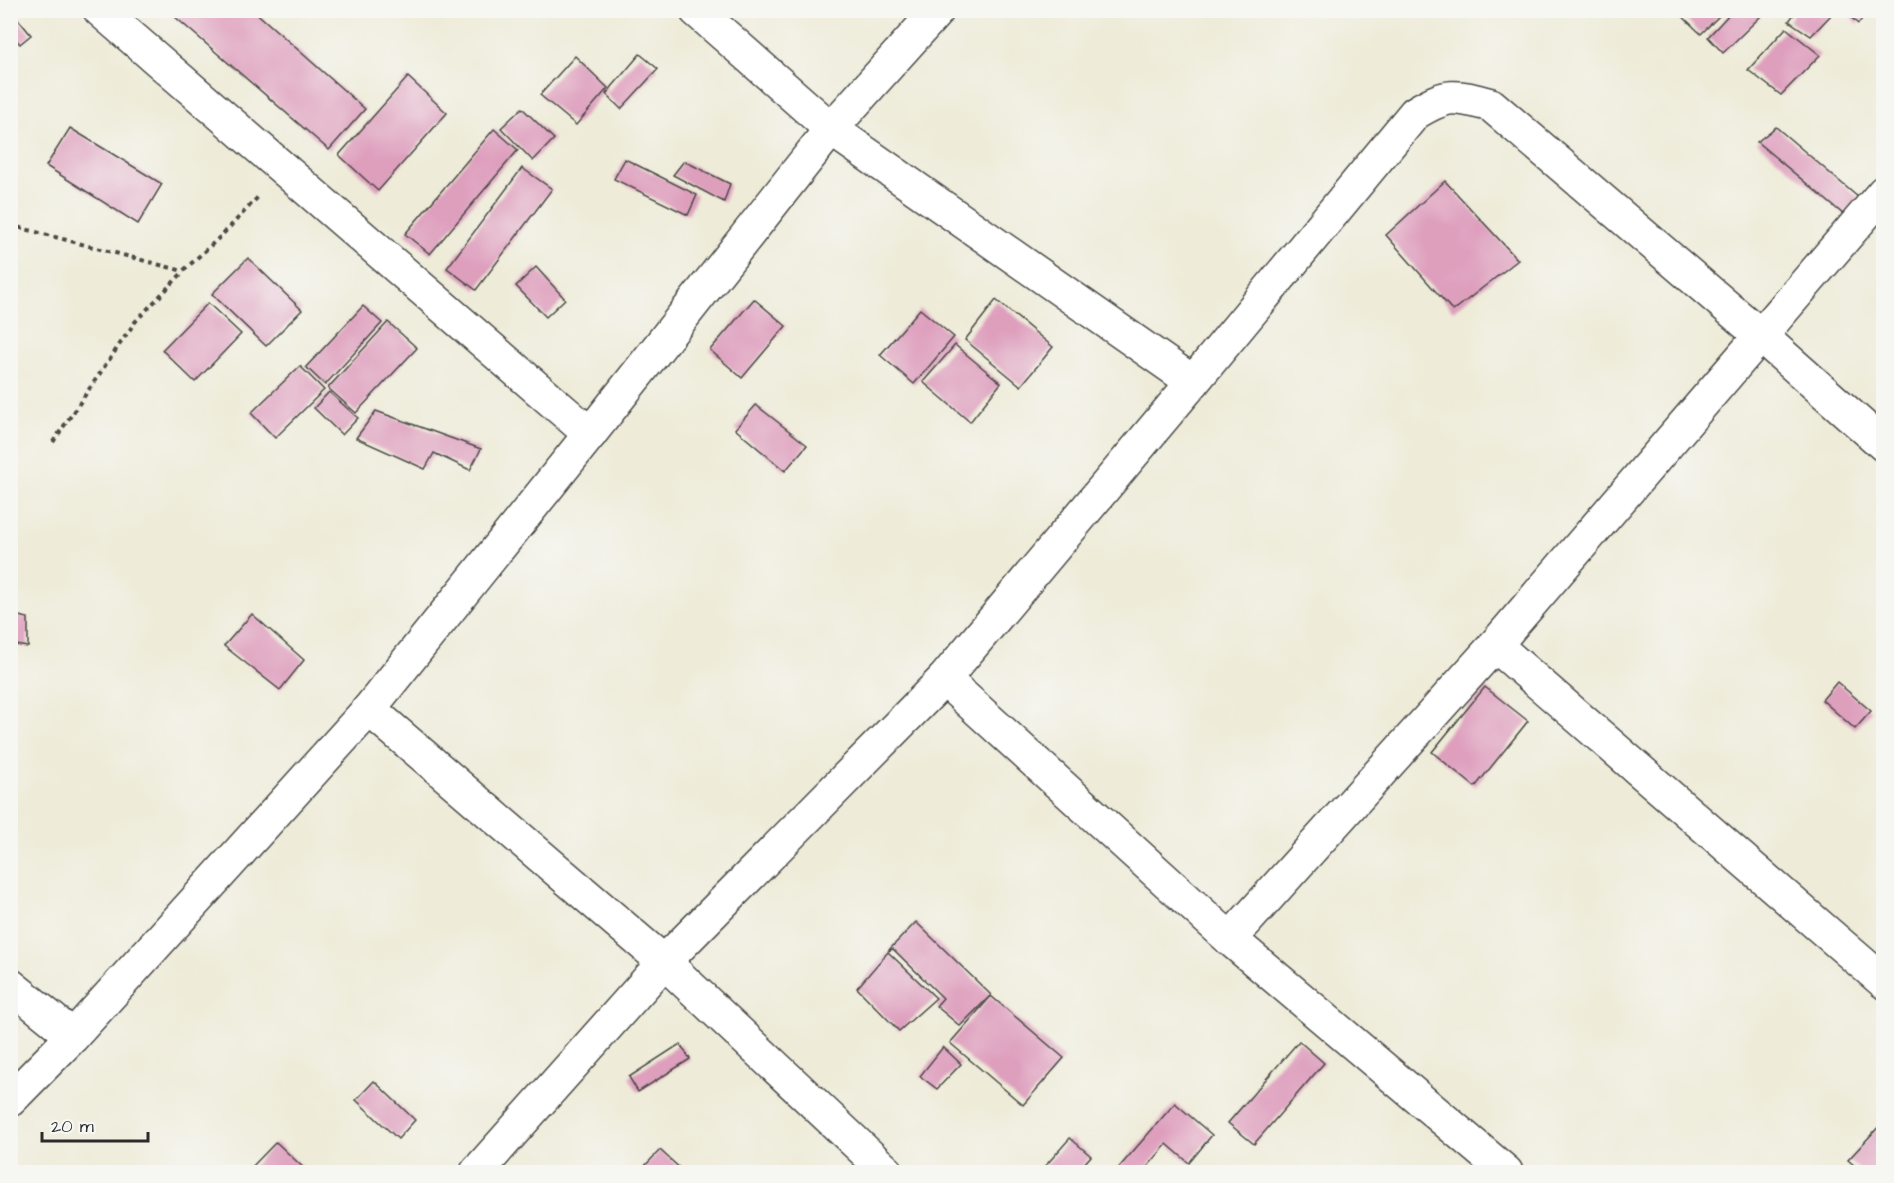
<svg xmlns="http://www.w3.org/2000/svg" width="1894" height="1183" viewBox="0 0 1894 1183" font-family="'Architects Daughter',sans-serif">
<style>
.building{fill:#de9fbd}
.lines{fill:none;stroke-linecap:round;stroke-linejoin:round}
.minor-casing{stroke:#484845;stroke-width:36}
.path{stroke:#484845;stroke-width:4;stroke-dasharray:4.5 4.5;stroke-linecap:butt}
.minor{stroke:#fff;stroke-width:33}
</style>
<rect width="100%" height="100%" fill="#f6f6f2"/>
<filter id="ink" filterUnits="userSpaceOnUse"><feTurbulence type="fractalNoise" baseFrequency=".0167" numOctaves="2"/><feDisplacementMap in="SourceGraphic" scale="12" xChannelSelector="R" yChannelSelector="G"/><feConvolveMatrix kernelMatrix="1 2 1 2 8 2 1 2 1" color-interpolation-filters="sRGB"/></filter>
<filter id="wash" filterUnits="userSpaceOnUse"><feTurbulence type="fractalNoise" baseFrequency=".008" numOctaves="4" result="noise"/><feDisplacementMap in="SourceGraphic" scale="24" xChannelSelector="R" yChannelSelector="G"/><feGaussianBlur stdDeviation="1.35" result="paint"/><feColorMatrix in="noise" values="0 0 0 0 0 0 0 0 0 0 0 0 0 0 0 0 0 1.4 0 .05"/><feComposite in="paint" operator="in"/></filter>
<g filter="url(#wash)">
<rect width="100%" height="100%" fill="#eeebd8"/>
<g id="blocks">
<g class="building">
<path d="M179,10H253L365,109L329,150L174,16Z"/>
<path d="M1676,10H1725L1701,34Z"/>
<path d="M1733,10H1755L1761,16L1723,53L1708,37Z"/>
<path d="M1797,10H1826L1831,15L1811,36L1789,21Z"/>
<path d="M1843,10H1869L1858,24Z"/>
<path d="M14,14L31,35L20,44L10,33V18Z"/>
<path d="M1786,28L1820,55L1781,95L1748,70Z"/>
<path d="M640,54L658,69L621,109L606,94Z"/>
<path d="M575,56L608,88L576,125L540,95Z"/>
<path d="M408,77L447,113L378,191L339,155Z"/>
<path d="M522,108L554,139L533,161L501,128Z"/>
<path d="M1776,127L1859,198L1843,214L1757,142Z"/>
<path d="M70,128L162,184L138,224L46,166Z"/>
<path d="M494,129L518,150L430,254L405,234Z"/>
<path d="M625,159L697,195L688,215L614,179Z"/>
<path d="M684,161L730,184L724,202L673,175Z"/>
<path d="M522,168L552,189L476,290L447,268Z"/>
<path d="M1445,181L1518,260L1453,311L1386,235Z"/>
<path d="M248,258L302,310L266,346L212,294Z"/>
<path d="M536,267L565,299L546,317L516,286Z"/>
<path d="M754,299L786,326L742,378L710,350Z"/>
<path d="M996,300L1053,347L1021,386L965,340Z"/>
<path d="M208,303L241,334L195,382L162,350Z"/>
<path d="M363,306L382,323L325,385L306,367Z"/>
<path d="M920,309L954,337L914,384L880,355Z"/>
<path d="M388,322L417,348L356,413L328,388Z"/>
<path d="M955,345L1001,383L970,422L923,382Z"/>
<path d="M300,366L324,390L275,438L251,413Z"/>
<path d="M329,392L358,418L342,435L314,408Z"/>
<path d="M756,405L807,445L785,471L735,429Z"/>
<path d="M376,411L481,449L470,470L434,453L425,469L356,438Z"/>
<path d="M10,614L28,618V647L10,644Z"/>
<path d="M252,614L304,660L280,690L224,646Z"/>
<path d="M1837,682L1871,711L1855,729L1822,700Z"/>
<path d="M1485,687L1528,721L1475,787L1432,752Z"/>
<path d="M916,922L991,995L960,1026L936,1006L943,998L893,949L888,951Z"/>
<path d="M888,952L936,998L899,1031L857,988Z"/>
<path d="M991,996L1064,1058L1023,1105L950,1043Z"/>
<path d="M1299,1041L1324,1063L1254,1144L1228,1123Z"/>
<path d="M680,1044L690,1059L638,1092L629,1077Z"/>
<path d="M943,1047L961,1064L937,1089L920,1076Z"/>
<path d="M374,1081L415,1120L398,1139L356,1100Z"/>
<path d="M1175,1103L1212,1135L1189,1163L1167,1144L1143,1172H1115Z"/>
<path d="M1884,1121V1172H1862L1848,1160Z"/>
<path d="M1070,1138L1091,1156L1077,1172H1040Z"/>
<path d="M276,1142L308,1172H247Z"/>
<path d="M660,1150L684,1172H639Z"/>
</g>
</g>
</g>
<g filter="url(#ink)">
<use href="#blocks" fill-opacity="0" stroke="#484845" stroke-width="1.5"/>
<g class="lines">
<g class="minor-casing">
<g id="minor">
<path d="M100,10L590,434"/>
<path d="M696,10L831,129L1193,382"/>
<path d="M1495,645L1884,982"/>
<path d="M944,679L1230,939L1506,1172"/>
<path d="M369,709L664,962L887,1172"/>
<path d="M1230,939L1495,645L1884,192"/>
<path d="M10,985L73,1036"/>
<path d="M10,1100L73,1036L369,709L590,434L831,129L938,10"/>
<path d="M477,1172L664,962L944,679L1193,382L1415,113C1448,93 1455,95 1491,105L1761,336L1884,445"/>
</g>
</g>
<g class="path">
<path d="M10,225L183,271L221,236L260,195"/>
<path d="M53,442L135,322L183,272"/>
</g>
<use href="#minor" class="minor"/>
</g>
</g>
<rect width="1894" height="1183" fill="none" stroke="#f6f6f2" stroke-width="36"/>
<path d="M42 1132v9h106v-9" fill="none" stroke="#2b2b2b" stroke-width="3"/>
<text x="51" y="1132" font-size="18" fill="#2b2b2b" stroke="#f6f6f2" stroke-width="4.5" paint-order="stroke">20 m</text>
</svg>
